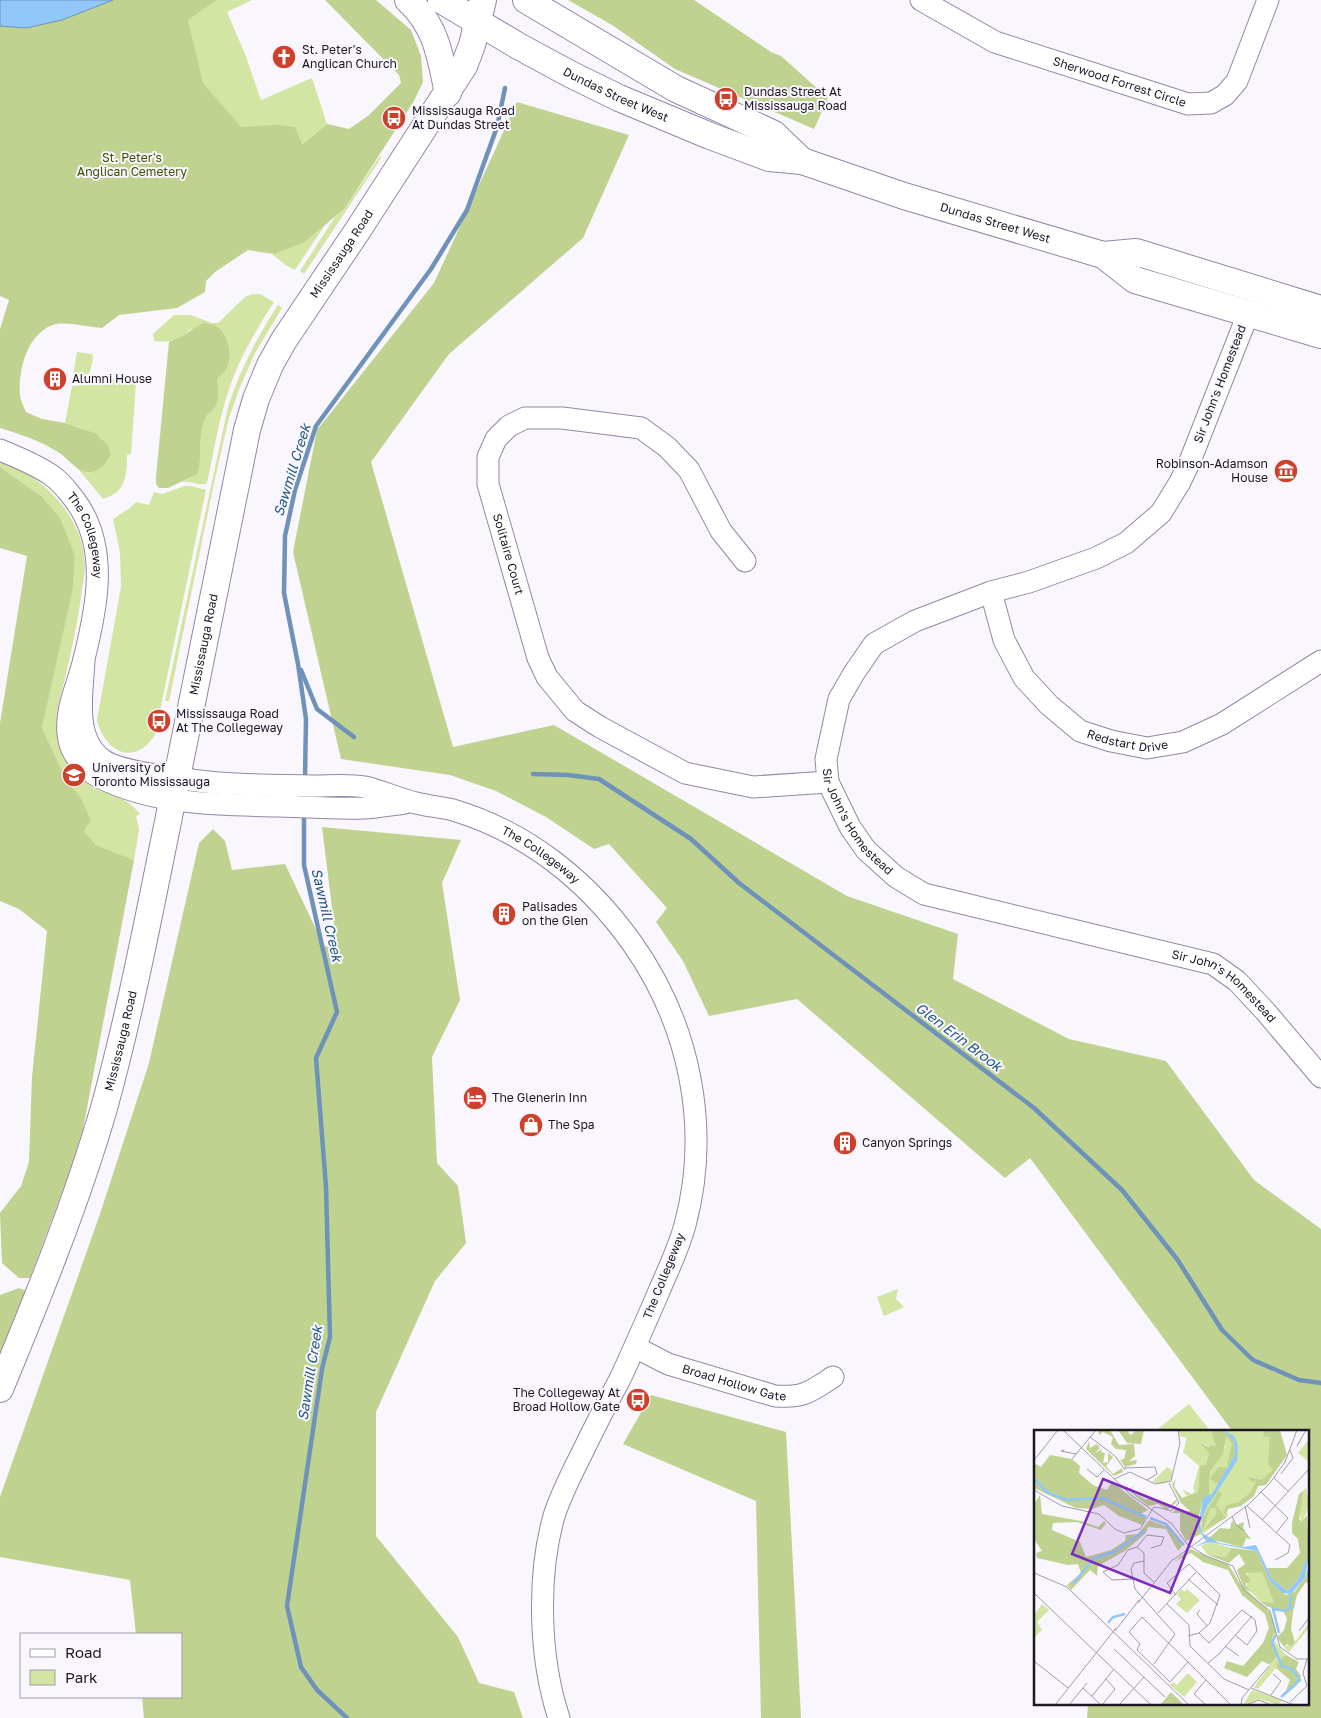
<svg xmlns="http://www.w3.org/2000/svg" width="1321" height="1718" viewBox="0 0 1321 1718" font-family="'Golos Text',sans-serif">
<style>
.green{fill:#d2e5a3}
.forest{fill:#bfd28f}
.water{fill:#91c7f9;stroke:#6e92b9}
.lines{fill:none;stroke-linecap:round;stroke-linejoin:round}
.stream{stroke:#6e92b9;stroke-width:4.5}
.minor-casing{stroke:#9487a6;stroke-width:23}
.major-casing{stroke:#9487a6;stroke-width:28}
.minor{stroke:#fff;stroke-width:21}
.major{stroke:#fff;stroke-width:26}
.labels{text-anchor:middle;stroke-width:4;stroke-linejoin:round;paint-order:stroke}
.poi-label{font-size:12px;fill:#1d1824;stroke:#f9f6fd;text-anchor:start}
.street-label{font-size:12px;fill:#1d1824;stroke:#f9f6fd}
.park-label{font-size:12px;fill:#3f4e00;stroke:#f9f6fd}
.water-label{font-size:14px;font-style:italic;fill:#1f5887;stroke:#f9f6fd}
.inset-river{fill:none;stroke:#91c7f9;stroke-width:2.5}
.inset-road{fill:none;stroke:#a19da6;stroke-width:1}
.view{fill:#7b2cbf;fill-opacity:0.15;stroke:#7b2cbf;stroke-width:2.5}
.inset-edge{fill:none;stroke:#1d1824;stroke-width:2.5}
</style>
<rect width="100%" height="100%" fill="#f9f6fd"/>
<g class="green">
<path d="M217,0H252L227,12L245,54L261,100L312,78L327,124L164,251L0,148Z"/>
<path d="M380,156L381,158L304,274L300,271L335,217L345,208Z"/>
<path d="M325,225L295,270L287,266L272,254L305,242Z"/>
<path d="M253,294H260L274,302C256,330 238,360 228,392C219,420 214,450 208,479L206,484C198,486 191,481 182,482L198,474C203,456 197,434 206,417C208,413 212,412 214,409C221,400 218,388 217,379L222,374L191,329C177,340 172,343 154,341L153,334L174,315H191L212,323H218L245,297Z"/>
<path d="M278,305L282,308L255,353L240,387L229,418L214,483L169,701H165L228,407C240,370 257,337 278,305Z"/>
<path d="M77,352L92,354L93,358L90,372L87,375H73Z"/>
<path d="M99,376L136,382L131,454L127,455C127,476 126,492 103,499L78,469L89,473L111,456C105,432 86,430 65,423L72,386L87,385Z"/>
<path d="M0,459C44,477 84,517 85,566C85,576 82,587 81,597C76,635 66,674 57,712C55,742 66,773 94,788C112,797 126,796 140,814L136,816L139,829L134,860L96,845L84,831L91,820L81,798L66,779L42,728L73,589L75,556L41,496L0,467Z"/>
<path d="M185,486H191L206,490L155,735C134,767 105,752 97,720L121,587L120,552L113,519L130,508L136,502L149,505L154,492L162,494Z"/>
<path d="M898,1289L896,1299L904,1307L884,1316L877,1297Z"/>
<path d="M1189,1404L1211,1432H1154Z"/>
</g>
<g class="forest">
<path d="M113,0H217L188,20L203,83L241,127L278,125L295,127L302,144L327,124L349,129L368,116L401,83L399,75L325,0H376L411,30L421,56L423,82L414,101L345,208L305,242L274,254L248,250L215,272L206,281L205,292L177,308L119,315L102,328C89,327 68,322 56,324C28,331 18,369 20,394C20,400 24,407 26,412L42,419L65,423L95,433L108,445L111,455C105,463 101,471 91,472C79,474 70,461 61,454C42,441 22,435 0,428V329L9,300L0,296V26L26,28Z"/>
<path d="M568,0H694L771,52L781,56L828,98L814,129L675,69L612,25Z"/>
<path d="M517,102L629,135L583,238L449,354L371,462L453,747L554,725L847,896L958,934L953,979L1069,1039L1166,1061L1254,1180L1321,1229V1718H1087L1088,1704H1307V1432H1233L1030,1158L1005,1178L797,999L709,1016L683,961L656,922L667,908L609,844L594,849L546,817L496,791L450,775L341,759L293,552L317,430L434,283Z"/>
<path d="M203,323C206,324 211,324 214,325C228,331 233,355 227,367C225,372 221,375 217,379C218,388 221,400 214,409C212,412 208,413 206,417C197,435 203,456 198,474L168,488H159L156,484V477L169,342L180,337Z"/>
<path d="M0,467L41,496L60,518L75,556L73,589L42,728L66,779L81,798L91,820L84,831L96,845L134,860L83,1129L70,1171L30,1278H19L2,1263L0,1213L21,1186L29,1162L32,1077L47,931L19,909L0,901V723L27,556L0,548Z"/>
<path d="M322,827L461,840L442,883L460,1000L432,1057L437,1163L458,1186L466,1243L435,1281L376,1412V1536L458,1637L479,1683L514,1692L523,1718H144L142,1697H181V1634H136L130,1580L0,1557V1497L100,1214L149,1063L199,843L213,829L225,841L232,870L285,864L324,946L337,948Z"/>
<path d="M19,1288L26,1291L0,1358V1295Z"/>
<path d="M651,1395L786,1432L801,1718H761L756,1501L623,1444Z"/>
</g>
<path class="water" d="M0,0H113L62,20L26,28L0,26Z"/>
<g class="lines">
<g class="stream">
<path d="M301,670L317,709L354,737"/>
<path d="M533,774L568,775L599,779L691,839L739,883L1034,1108L1122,1190L1177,1259L1222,1330L1253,1360L1299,1380L1321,1383"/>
<path d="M305,779L306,719L298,664L284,593L285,536L295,490L316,426L431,269L467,210L497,127L505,88"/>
<path d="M304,812V865L337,1012L316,1058L326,1187L330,1337L322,1369L287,1606L301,1667L317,1690L347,1718"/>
</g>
<g class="minor-casing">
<g id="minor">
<path id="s1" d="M921,0L995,42L1188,104L1211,103L1225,95L1237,81L1268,0"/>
<path id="s2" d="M1248,314L1190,461L1180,482L1161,513L1126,543L1096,558L1029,582L991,592L915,621L874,644L854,673L839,699L826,759L828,782L850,827L866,850L896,877L924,894L1213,964L1237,981L1265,1011L1321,1077"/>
<path id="s3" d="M0,450C17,457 35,464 51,475C60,481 68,491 74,499C110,546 97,607 84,659C78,686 63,711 69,740C72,755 85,770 99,777C154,805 220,805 280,806C308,807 336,809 364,808C377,807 391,805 405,803"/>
<path id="s4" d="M745,561L721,531L689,470L667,447L641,428L562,418H525L509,426L496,439L488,457V484L538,658L547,677L575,711L600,727L685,773L753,787L828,782"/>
<path id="s5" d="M991,592L1004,640L1024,678L1049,705L1080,731L1111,741L1147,748L1183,742L1222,724L1321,661"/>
<path id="s6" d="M84,660C83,691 72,738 103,760C120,772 169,777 191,780C231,786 272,785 312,786C329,786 348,784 365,787C382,791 399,799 416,803C428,806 441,807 453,810C527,832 588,881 632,943C690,1025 711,1128 685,1225C679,1247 669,1268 660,1289C647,1319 634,1349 620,1379C607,1403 594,1428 582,1453C572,1473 561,1494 554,1516C537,1576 539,1658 559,1718"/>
<path id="s7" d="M635,1347L668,1364L775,1396C804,1398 810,1392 833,1377"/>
</g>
</g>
<g class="major-casing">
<g id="major">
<path d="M408,0C437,27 440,56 448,93"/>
<path id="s8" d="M441,0L520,47L570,74L619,98L710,136L769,158L802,161L904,196L1103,255L1136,252L1321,309"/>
<path d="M526,0L676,89L774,134L802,161"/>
<path d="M1103,255L1135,280L1321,335"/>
<path id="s9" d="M0,1389C38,1297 76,1204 104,1108C132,1007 151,904 172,802C197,678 222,554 247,430L256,399L270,365L284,340L358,230L464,66L472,45L483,0"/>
</g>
</g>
<use href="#minor" class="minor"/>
<use href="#major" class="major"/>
</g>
<defs>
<g id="church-disc" transform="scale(1.25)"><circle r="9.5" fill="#cc402c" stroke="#f9f6fd"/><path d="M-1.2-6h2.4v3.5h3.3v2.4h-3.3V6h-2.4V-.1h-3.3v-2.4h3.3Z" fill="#fff"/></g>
<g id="bus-disc" transform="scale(1.25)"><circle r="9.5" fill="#cc402c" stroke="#f9f6fd"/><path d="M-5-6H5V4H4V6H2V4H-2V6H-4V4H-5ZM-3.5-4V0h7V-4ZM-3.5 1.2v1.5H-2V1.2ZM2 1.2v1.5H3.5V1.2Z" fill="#fff"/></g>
<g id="building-disc" transform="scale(1.25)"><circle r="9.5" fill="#cc402c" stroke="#f9f6fd"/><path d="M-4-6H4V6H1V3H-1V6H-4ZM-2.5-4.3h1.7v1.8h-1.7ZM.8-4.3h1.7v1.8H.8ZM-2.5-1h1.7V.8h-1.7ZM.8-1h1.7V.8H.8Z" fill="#fff"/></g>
<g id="museum-disc" transform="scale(1.25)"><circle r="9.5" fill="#cc402c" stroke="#f9f6fd"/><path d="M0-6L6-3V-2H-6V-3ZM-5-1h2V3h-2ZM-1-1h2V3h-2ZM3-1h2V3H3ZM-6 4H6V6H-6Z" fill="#fff"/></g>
<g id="university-disc" transform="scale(1.25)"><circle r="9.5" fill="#cc402c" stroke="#f9f6fd"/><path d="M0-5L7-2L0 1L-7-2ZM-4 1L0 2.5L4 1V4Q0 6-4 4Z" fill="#fff"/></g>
<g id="hotel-disc" transform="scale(1.25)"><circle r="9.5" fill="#cc402c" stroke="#f9f6fd"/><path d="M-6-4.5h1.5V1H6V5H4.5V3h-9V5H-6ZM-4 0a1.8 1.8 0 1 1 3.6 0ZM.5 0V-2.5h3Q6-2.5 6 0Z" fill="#fff"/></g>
<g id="shop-disc" transform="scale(1.25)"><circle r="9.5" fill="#cc402c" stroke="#f9f6fd"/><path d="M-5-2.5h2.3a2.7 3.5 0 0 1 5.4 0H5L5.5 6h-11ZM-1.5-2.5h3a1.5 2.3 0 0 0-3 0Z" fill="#fff"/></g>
</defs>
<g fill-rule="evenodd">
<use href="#church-disc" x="284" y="57"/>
<use href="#bus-disc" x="726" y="99"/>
<use href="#bus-disc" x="394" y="118"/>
<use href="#building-disc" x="55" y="379"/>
<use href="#museum-disc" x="1286" y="471"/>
<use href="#bus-disc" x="159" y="721"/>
<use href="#university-disc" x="74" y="775"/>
<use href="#building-disc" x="504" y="914"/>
<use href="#hotel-disc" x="475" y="1098"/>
<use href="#shop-disc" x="531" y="1125"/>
<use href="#building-disc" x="845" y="1143"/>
<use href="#bus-disc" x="638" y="1400"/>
</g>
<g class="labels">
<g class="poi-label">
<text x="302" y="54">St. Peter's<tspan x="302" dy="14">Anglican Church</tspan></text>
<text x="744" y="96">Dundas Street At<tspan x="744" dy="14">Mississauga Road</tspan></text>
<text x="412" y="115">Mississauga Road<tspan x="412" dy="14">At Dundas Street</tspan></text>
<text x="72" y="383">Alumni House</text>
<text x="1268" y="468" text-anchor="end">Robinson-Adamson<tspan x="1268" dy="14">House</tspan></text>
<text x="176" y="718">Mississauga Road<tspan x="176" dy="14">At The Collegeway</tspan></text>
<text x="92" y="772">University of<tspan x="92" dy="14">Toronto Mississauga</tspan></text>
<text x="522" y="911">Palisades<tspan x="522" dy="14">on the Glen</tspan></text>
<text x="492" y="1102">The Glenerin Inn</text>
<text x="548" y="1129">The Spa</text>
<text x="862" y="1147">Canyon Springs</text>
<text x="620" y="1397" text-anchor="end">The Collegeway At<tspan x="620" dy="14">Broad Hollow Gate</tspan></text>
</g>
<g class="street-label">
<text dy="4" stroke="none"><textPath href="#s1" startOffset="216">Sherwood Forrest Circle</textPath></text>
<text dy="4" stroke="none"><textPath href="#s8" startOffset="199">Dundas Street West</textPath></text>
<text dy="4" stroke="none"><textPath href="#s8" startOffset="601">Dundas Street West</textPath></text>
<text dy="4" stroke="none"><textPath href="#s9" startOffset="1194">Mississauga Road</textPath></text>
<text transform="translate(1220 384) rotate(-69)" y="4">Sir John's Homestead</text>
<text dy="4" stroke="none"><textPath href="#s3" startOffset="129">The Collegeway</textPath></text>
<text dy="4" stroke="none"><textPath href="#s4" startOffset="444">Solitaire Court</textPath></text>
<text dy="4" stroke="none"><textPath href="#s9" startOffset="774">Mississauga Road</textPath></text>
<text dy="4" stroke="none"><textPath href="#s5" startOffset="219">Redstart Drive</textPath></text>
<text dy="4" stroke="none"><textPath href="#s2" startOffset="735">Sir John's Homestead</textPath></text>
<text dy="4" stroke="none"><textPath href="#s6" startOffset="562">The Collegeway</textPath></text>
<text dy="4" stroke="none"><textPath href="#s2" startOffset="1155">Sir John's Homestead</textPath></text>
<text dy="4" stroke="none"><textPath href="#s9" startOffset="369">Mississauga Road</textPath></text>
<text transform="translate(664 1276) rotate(-68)" y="4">The Collegeway</text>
<text dy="4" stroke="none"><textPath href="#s7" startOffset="106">Broad Hollow Gate</textPath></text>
</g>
<g class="park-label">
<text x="132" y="162">St. Peter's<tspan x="132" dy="14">Anglican Cemetery</tspan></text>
</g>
<g class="water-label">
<text transform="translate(292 470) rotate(-73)" y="5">Sawmill Creek</text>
<text transform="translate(327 915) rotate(77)" y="5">Sawmill Creek</text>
<text transform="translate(959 1037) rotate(37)" y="5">Glen Erin Brook</text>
<text transform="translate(310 1373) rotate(-81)" y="5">Sawmill Creek</text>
</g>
</g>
<g transform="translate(1034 1430)">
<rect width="275" height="275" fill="#f9f6fd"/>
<path d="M144,0H177L181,12L178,18L164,11L175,23L165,49L164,62L153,66L148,59L158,64L161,61L159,58L165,36L149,22L153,8L146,6ZM185,0H238L239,39L213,68L192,78L194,86L167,105L166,86L168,71L175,66L176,41L191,17ZM275,9V32L264,23ZM133,37L138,40V49L129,54L118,52ZM272,58L275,76L268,93L265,84L269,61ZM175,112L198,118L196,124L192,127L173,124L167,116ZM214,141L228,142L240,173L226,171L213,158ZM147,159L151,162L153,159L166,170L153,183L142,174L147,169L143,165ZM8,174L15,180L3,192L8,200L0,208V185ZM275,193V198L255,222L250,217L261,212ZM242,201L241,212L252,225L244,231L242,238L224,259L220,257L243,226L238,206ZM154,243L163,252L150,267L136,255L139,252L143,255ZM218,260L248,270L244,275L226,269L209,275Z" fill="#d2e5a3"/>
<path d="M64,0H76L85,15L100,14L101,26L95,31L103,30L102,34L91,37L86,30L90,29L92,20L82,19L77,14L79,7L69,2L65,5ZM84,0H92L97,5L102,0H110L107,14L93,13ZM177,0H189L195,5L200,11L201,25L196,37L193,34L198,14L192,6L189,24L176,41L175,66L168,71L164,91L167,104L152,111L146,100V83H137L144,78L149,82L156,81L147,73L138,55L142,48L140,56L148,68L164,62L166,36L171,35L175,23L164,11L174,17L181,15ZM231,0H246L253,25L232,55L224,56L220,66L207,76L194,79L192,85L189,82L193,75L205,72L217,62L222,51L218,52L214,47L228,50L239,39L234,34L236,7L229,6ZM55,11L56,18L63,14L66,18L60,24L68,19L67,22L71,23L69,33L74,32V23L79,27L72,36L79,44L88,38L89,42L80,46L52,19ZM16,25L38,29L46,36L45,43L59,55L73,60L78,52L114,80L105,85L112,88L108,95L85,86L70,75L58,79L42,78L0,58V33L7,37ZM185,37L196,38L185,53H181L176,48ZM101,55L96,60L112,70L117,67L134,77L142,70L143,72L133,80L124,74L114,76L94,60ZM269,61L265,89L268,92L273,85L275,124L264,150L253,161L238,149L233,138H253L266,123L264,109L258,103V93L265,64ZM184,62L188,63L182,75L192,88L170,100L182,85L183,78H176L168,103V89ZM6,65L8,84L47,91L64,97L70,91L72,93L67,100L43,92L19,93L18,100L46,112L52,127L77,120L91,111L92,105L104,104L115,90L135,97L149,115L144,121L132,99L114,97L112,103L91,121L64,136L63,146L56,140L37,160L33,155L47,143L44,134L34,135L3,128L2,123L8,121L0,109V74ZM198,90L202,95L210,92L209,99L217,109L212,108L209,117L174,109L186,98L196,99ZM198,118L223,121L236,151L252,165L260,162L271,148L275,135V154L272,152L263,165L259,182L257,199L261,212L257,216L253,214L250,217L243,207L250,200L253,189L250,182L232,176L226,171L240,173L228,142L212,143L217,151L211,154L217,162L210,158L203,140L211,134L205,124L195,133L172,124L192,127ZM156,119L194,134L207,155L236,182L242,201L238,207L243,226L236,235L228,231L213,247L190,238L193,231L209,236L229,213L235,198L231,184L208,165L194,140L169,132L157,123L140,132ZM252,225L265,232L262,239L267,246L263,255L250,266L256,250L242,238L244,231ZM137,262L150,275H126Z" fill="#bfd28f"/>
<path d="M189,0L200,6L204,15L203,31L173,77L166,93L168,103L185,113L209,117L222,115L238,149L253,161L264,150L275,124L271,148L257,164L249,163L236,151L223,121L175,112L160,117L172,111L164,98L169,68L178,64L201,25L200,11Z" fill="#91c7f9"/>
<path class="inset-river" d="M0,49L14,63L33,70L68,68L112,87M116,88L132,94L150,115M39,154L60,128L80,122L110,101M74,193L79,187L91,184M245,203L239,179L251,181L256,178L257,165M242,205L238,212L248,236L258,239L266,250L247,267"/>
<path class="inset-road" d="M29,0L97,65L138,94L153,114L172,126L199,136L210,160L236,181L246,217L263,229H275M56,7L81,26L91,40M263,16L272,0M30,20L27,21L42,24M1,29L24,0M38,29L62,0M90,38L121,37L123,44L113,50M53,39L63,47L70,40M247,44L259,28L256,20M240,48L255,62M80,49L96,42L121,54L137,51L146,13L144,0M0,60L28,76L65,84L81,99L90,103L106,99L120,77L127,78M227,62L254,88L242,103M211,76L216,98M213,76L256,115L254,123L241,130M127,78L137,81L145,73L135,53M198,86L202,95L211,101M228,90L274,40M103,117L113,105L130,107L127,115L117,118M103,117L110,123V143L120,152M139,130L215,74L236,53L251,32L263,0M0,143L33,157L155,275M99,149L78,150L69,142L84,135L94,120L103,117M154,149L184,175M0,163L117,275M142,165L133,153L155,134L186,165L176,193L165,203L154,206M109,168L141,204L120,234M109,168L101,159L97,139L100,133L110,131M104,173L139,129M133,174L155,195L156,216L190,249L215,260M166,180L163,184L173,196M124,183L163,141M81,201L105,170M265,201L275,188M165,203L175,213L208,180M201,205L213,215L223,201L221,190L208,180M192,217L205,226M80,219L131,267M0,231L34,258M154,232L136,252L103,220L106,214L95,202L108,187L154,232L197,275M174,233L185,224L218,186M172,250L160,264L172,275M49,258L67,275M217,258L260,275M237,265L247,251L239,244M58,266L80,239M256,272L273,256L269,243L273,229M21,275L82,198M35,275L53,253M68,275L81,259L72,249M85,275L110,247M207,275L208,268L235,236M212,275L225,270L237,275"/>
<path class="view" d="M69,49L166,88L136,163L38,124Z"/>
<rect width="275" height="275" class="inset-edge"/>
</g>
<rect x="20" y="1633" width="162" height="65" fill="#f9f6fd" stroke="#a19da6"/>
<rect x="30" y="1649" width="25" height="8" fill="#ffffff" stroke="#a19da6"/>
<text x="65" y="1658" font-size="15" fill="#1d1824">Road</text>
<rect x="30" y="1670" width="25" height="15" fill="#d2e5a3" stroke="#a19da6"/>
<text x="65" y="1683" font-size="15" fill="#1d1824">Park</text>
</svg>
